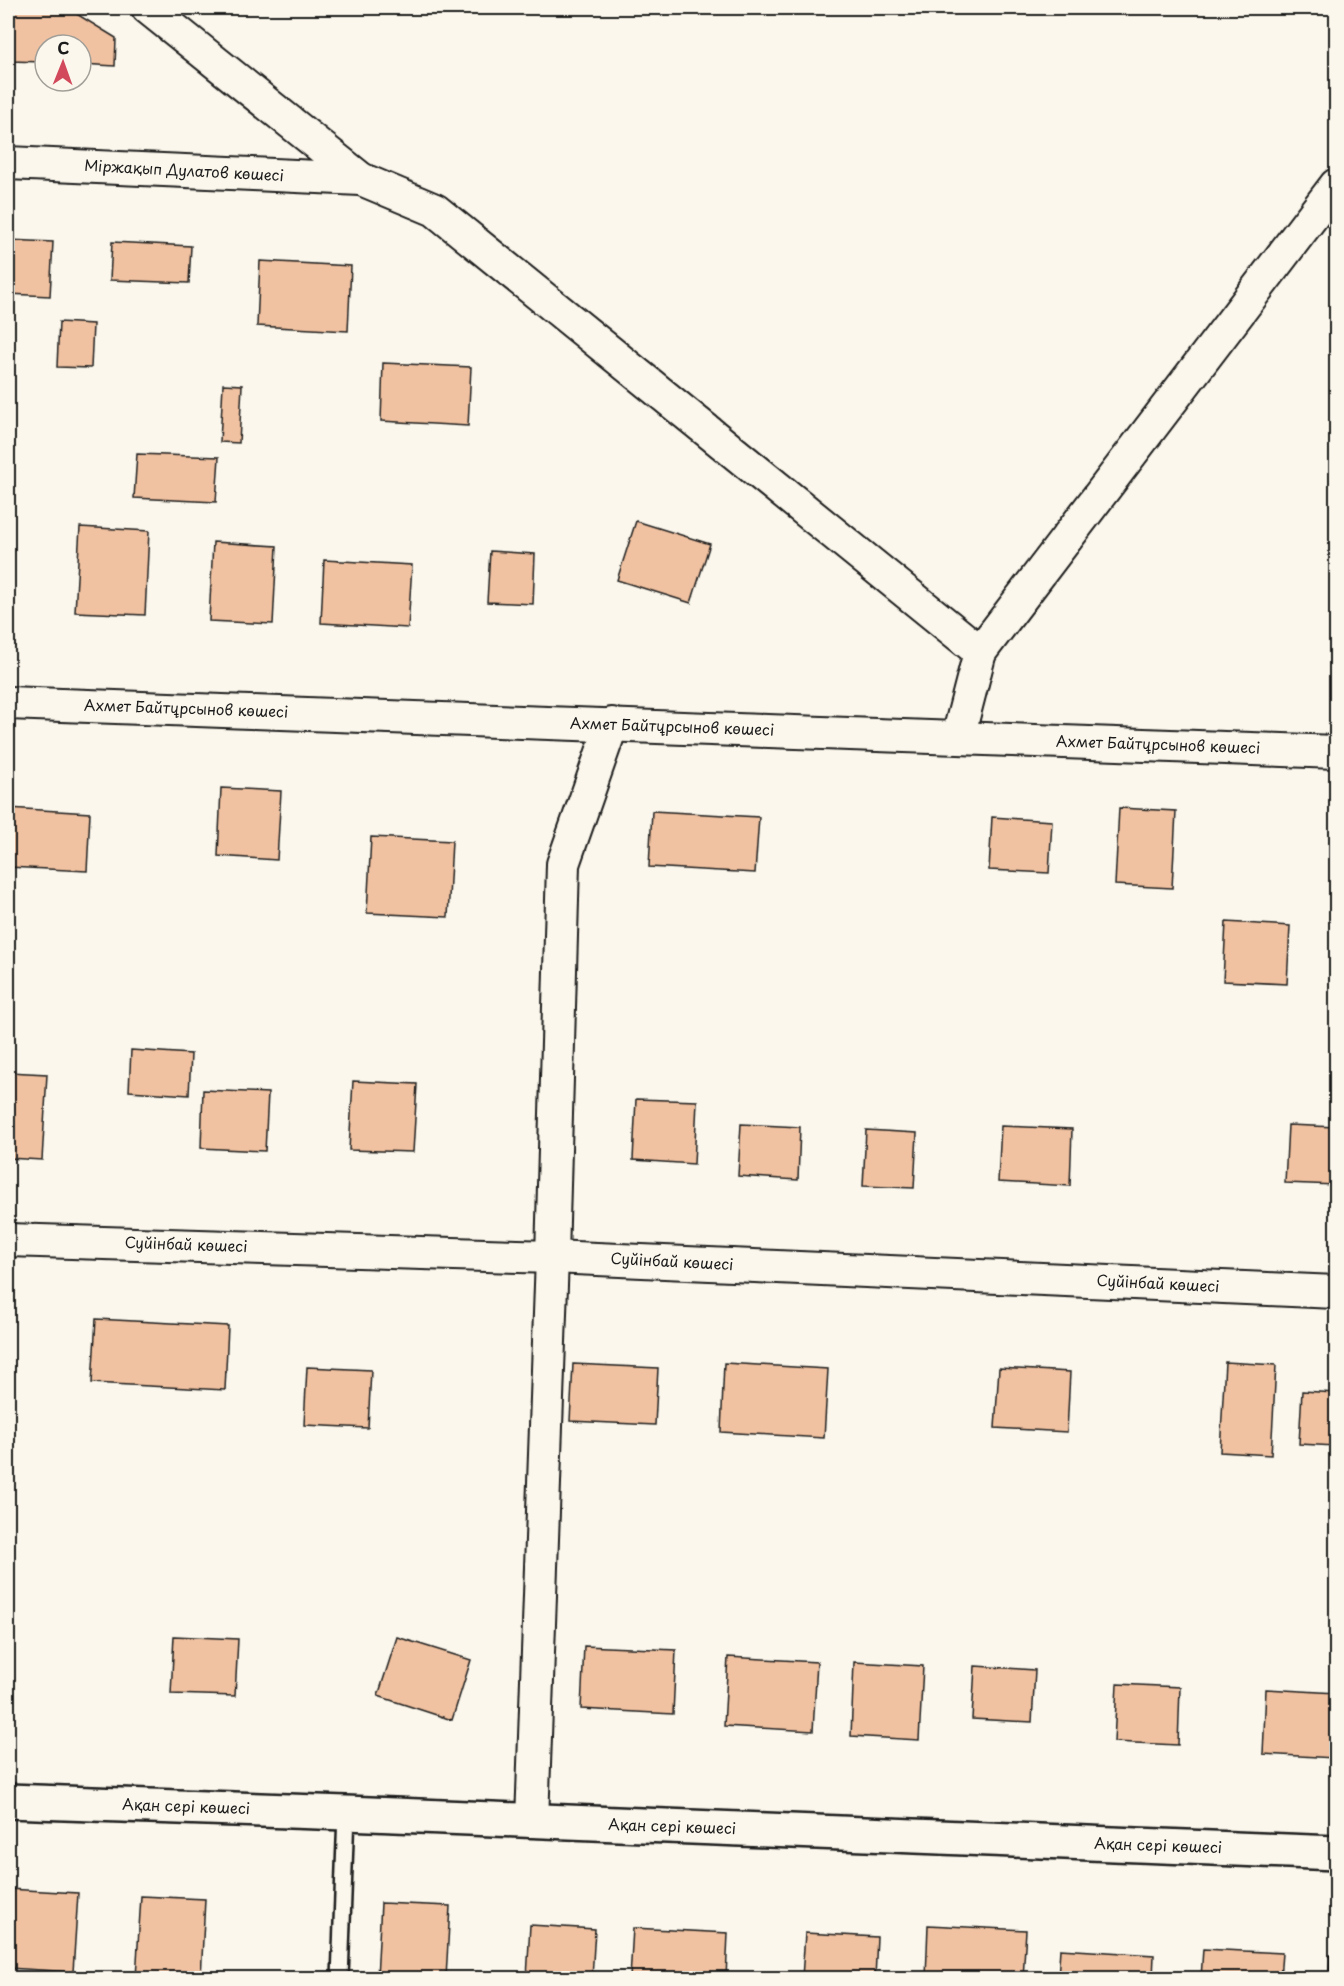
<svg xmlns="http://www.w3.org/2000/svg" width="1344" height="1986" viewBox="0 0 1344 1986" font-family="'Playpen Sans',sans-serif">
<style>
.building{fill:#f1c2a1;stroke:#1c1c1c;stroke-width:1.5}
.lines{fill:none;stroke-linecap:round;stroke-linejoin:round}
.lane-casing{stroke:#1c1c1c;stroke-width:20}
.street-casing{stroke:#1c1c1c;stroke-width:36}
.secondary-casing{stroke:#1c1c1c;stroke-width:38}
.lane{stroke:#fbf7ec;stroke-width:15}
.street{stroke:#fbf7ec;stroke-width:32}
.secondary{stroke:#fbf7ec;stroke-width:33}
.labels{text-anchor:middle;stroke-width:5;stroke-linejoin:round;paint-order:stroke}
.street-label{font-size:15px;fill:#1c1c1c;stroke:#fbf7ec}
</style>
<rect width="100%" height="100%" fill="#fbf7ec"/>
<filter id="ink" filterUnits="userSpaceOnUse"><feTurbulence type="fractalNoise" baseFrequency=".0167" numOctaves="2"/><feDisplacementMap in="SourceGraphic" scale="12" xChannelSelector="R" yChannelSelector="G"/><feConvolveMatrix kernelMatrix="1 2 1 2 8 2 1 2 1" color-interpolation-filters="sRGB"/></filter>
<g filter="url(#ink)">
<g class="building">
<path d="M12,8H67L116,38L115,66L81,64V45H45V62L9,61Z"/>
<path d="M8,240L53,242L50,296L8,294Z"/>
<path d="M112,242L191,246L189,283L110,280Z"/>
<path d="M260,261L351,266L348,331L257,326Z"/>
<path d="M59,322L93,324L91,368L57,367Z"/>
<path d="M383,363L471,367L468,426L381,421Z"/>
<path d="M223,384L242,385L239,443L220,442Z"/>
<path d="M137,454L219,457L216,502L134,498Z"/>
<path d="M636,521L710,544L691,603L617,580Z"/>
<path d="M80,527L149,531L145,615L75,612Z"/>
<path d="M213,542L277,546L273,624L209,621Z"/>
<path d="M490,551L535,554L533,604L487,602Z"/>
<path d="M324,560L412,565L408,628L321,623Z"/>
<path d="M221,788L281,791L277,860L218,856Z"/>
<path d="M8,808L90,813L87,871L8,867Z"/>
<path d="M1119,808L1176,811L1172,888L1115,885Z"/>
<path d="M652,811L759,817L755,873L649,867Z"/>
<path d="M992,817L1052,821L1049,873L989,870Z"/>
<path d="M371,837L452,841L448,917L367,913Z"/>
<path d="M1226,922L1290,926L1287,984L1223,981Z"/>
<path d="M131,1050L191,1054L189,1095L129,1091Z"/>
<path d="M8,1072L47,1074L42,1160L8,1158Z"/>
<path d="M353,1081L417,1084L413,1152L349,1150Z"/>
<path d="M203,1090L268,1093L265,1151L201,1148Z"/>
<path d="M636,1099L697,1101L694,1164L633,1160Z"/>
<path d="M741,1124L800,1127L798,1180L738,1176Z"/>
<path d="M1288,1125L1336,1127V1185L1285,1183Z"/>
<path d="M1001,1126L1072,1129L1070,1186L998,1182Z"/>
<path d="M866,1130L917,1133L914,1188L863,1186Z"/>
<path d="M96,1319L228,1326L225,1390L92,1383Z"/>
<path d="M1225,1362L1276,1365L1271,1455L1220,1452Z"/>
<path d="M724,1363L828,1369L824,1438L721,1432Z"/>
<path d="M573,1364L658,1368L655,1425L570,1421Z"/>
<path d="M307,1367L371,1370L368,1428L304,1425Z"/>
<path d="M999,1368L1070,1372L1067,1432L995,1428Z"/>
<path d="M1302,1391L1336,1393V1446L1299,1444Z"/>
<path d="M174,1636L238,1639L235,1696L171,1694Z"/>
<path d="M397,1637L471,1660L452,1720L378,1696Z"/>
<path d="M584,1646L676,1650L673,1714L581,1709Z"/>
<path d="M728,1657L817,1662L813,1731L724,1726Z"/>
<path d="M854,1662L923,1666L919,1740L851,1736Z"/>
<path d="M975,1666L1035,1670L1032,1722L972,1719Z"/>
<path d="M1117,1684L1180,1687L1178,1745L1114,1742Z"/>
<path d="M1266,1689L1336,1693L1335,1758L1263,1754Z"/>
<path d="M8,1889L78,1893L73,1972L8,1968Z"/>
<path d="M141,1896L205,1899L201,1978H136Z"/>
<path d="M381,1903L450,1906L446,1978H377Z"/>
<path d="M530,1925L595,1929L592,1978H527Z"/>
<path d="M928,1925L1026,1930L1023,1978H926Z"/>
<path d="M633,1928L728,1933L726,1978H630Z"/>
<path d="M805,1933L877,1937L875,1978H802Z"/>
<path d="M1060,1949L1154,1955L1153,1978H1058Z"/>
<path d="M1203,1949L1282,1953L1280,1978H1201Z"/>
<path d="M1330,1955L1336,1956V1978H1329Z"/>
</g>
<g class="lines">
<g class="lane-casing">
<path id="lane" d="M340,1978L346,1813"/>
</g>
<g class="street-casing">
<g id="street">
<path d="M148,8L361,179L435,210L980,652L958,737"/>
<path d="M8,163L361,179"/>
<path d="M980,652L1336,185"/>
<path d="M8,703L1336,752"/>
<path d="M8,1240L552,1257L1336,1292"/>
<path d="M532,1821L552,1257L563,864L612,724"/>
</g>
</g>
<g class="secondary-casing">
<path id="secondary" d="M8,1801L346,1813L1336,1853"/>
</g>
<use href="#lane" class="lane"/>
<use href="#street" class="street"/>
<use href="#secondary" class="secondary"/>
</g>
</g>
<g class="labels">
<g class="street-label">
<text transform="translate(184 171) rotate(3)" y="5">Міржақып Дулатов көшесі</text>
<text transform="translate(186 709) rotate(2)" y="5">Ахмет Байтұрсынов көшесі</text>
<text transform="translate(672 727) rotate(2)" y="5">Ахмет Байтұрсынов көшесі</text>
<text transform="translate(1158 745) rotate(2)" y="5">Ахмет Байтұрсынов көшесі</text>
<text transform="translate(186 1245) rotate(2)" y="5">Суйінбай көшесі</text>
<text transform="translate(672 1262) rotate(3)" y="5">Суйінбай көшесі</text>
<text transform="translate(1158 1284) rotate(3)" y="5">Суйінбай көшесі</text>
<text transform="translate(186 1807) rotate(2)" y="5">Ақан сері көшесі</text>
<text transform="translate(672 1827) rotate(2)" y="5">Ақан сері көшесі</text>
<text transform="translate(1158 1846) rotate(2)" y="5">Ақан сері көшесі</text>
</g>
</g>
<rect width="1344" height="1986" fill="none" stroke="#fbf7ec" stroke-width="30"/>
<rect x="15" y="15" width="1314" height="1956" fill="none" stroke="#1c1c1c" stroke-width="2" filter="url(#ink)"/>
<g transform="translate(63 63) rotate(1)"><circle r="28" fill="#fbf7ec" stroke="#a29f99" stroke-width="1.5"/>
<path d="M0-4.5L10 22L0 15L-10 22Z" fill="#d1495b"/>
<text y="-9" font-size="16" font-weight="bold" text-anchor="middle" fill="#1c1c1c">С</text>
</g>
</svg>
